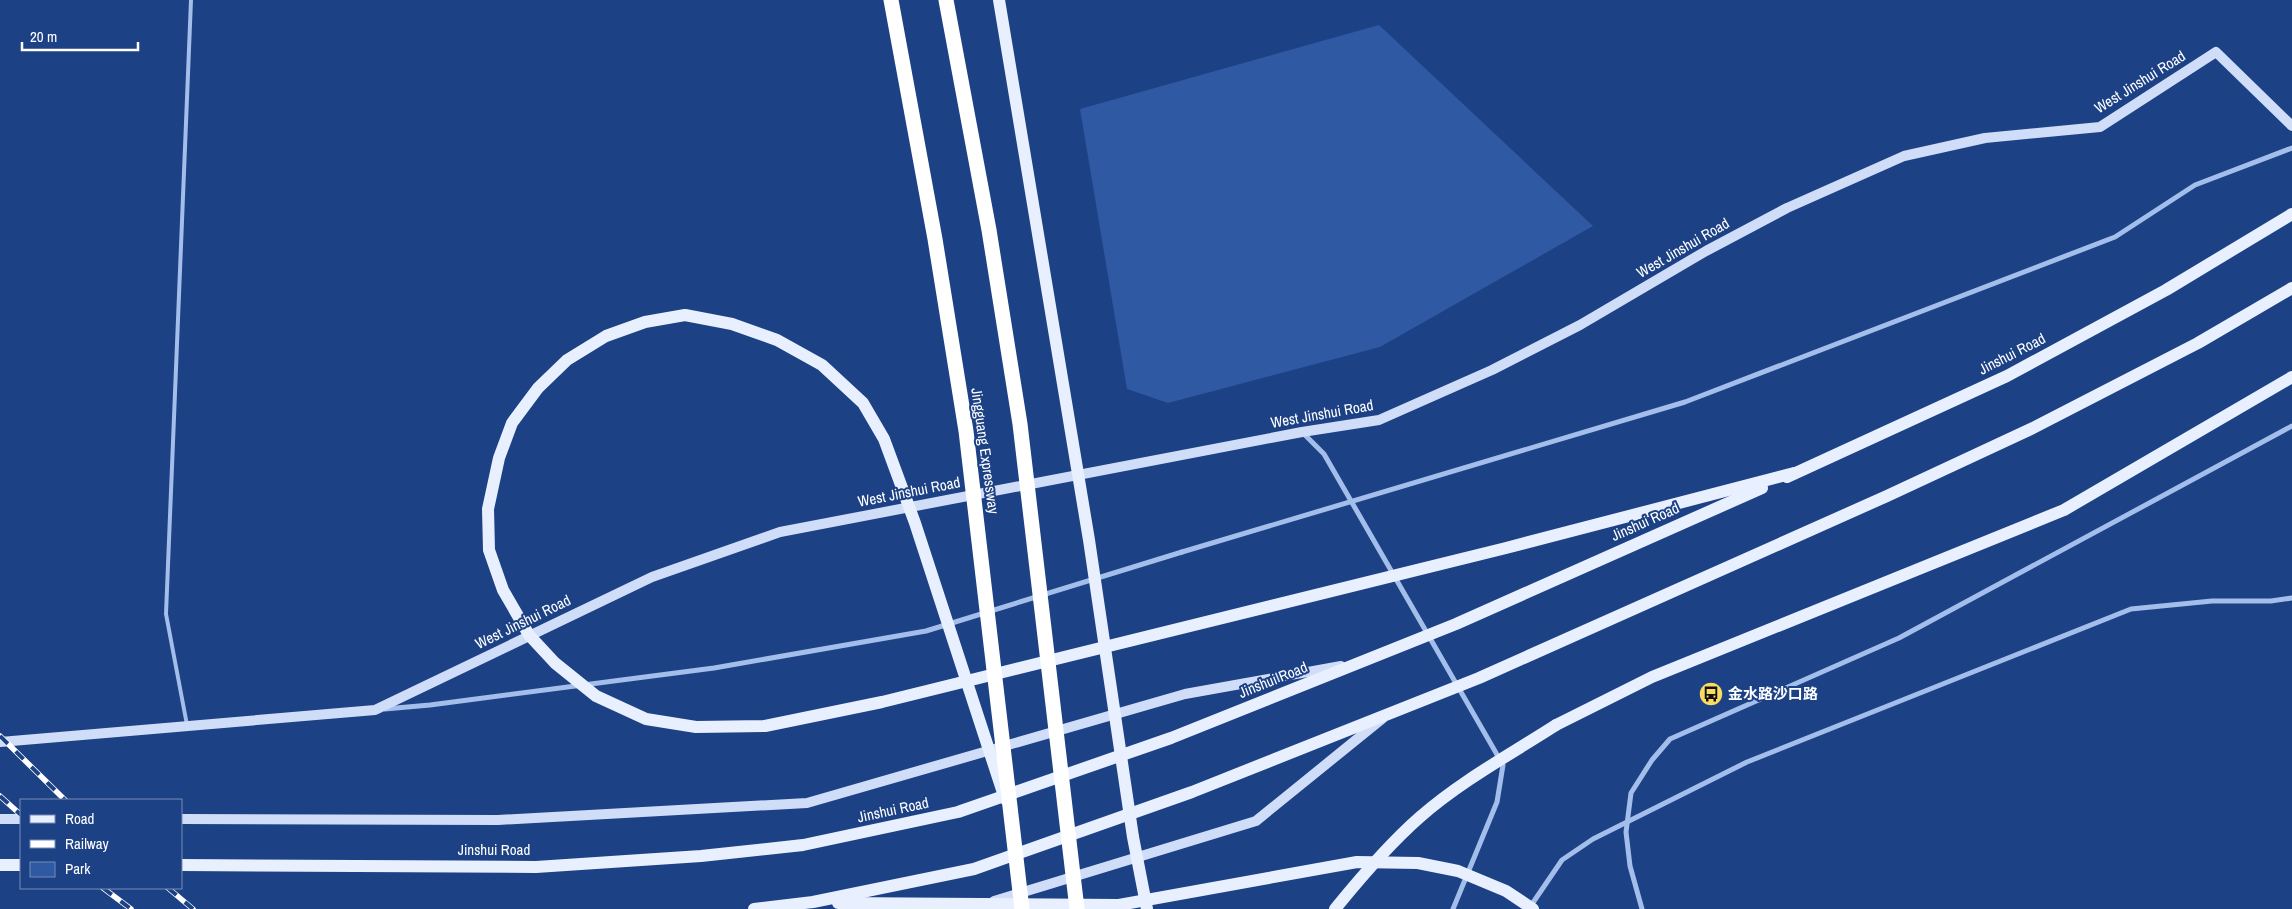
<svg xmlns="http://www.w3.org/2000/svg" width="2292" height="909" viewBox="0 0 2292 909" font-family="'Archivo Narrow','Noto Sans SC',sans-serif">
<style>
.green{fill:#2f59a3}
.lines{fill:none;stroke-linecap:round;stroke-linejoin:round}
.lane{stroke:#a3beeb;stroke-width:4}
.street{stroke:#a3beeb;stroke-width:5}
.secondary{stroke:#cfddf8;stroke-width:10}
.primary{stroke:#e8effe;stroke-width:12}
.rail-casing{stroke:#fff;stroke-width:5.5}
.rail{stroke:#1c4185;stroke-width:4;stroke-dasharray:11;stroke-linecap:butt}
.street-bridge{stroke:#a3beeb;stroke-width:5}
.primary-bridge{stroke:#e8effe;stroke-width:12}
.highway-bridge{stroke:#fff;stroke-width:15}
.labels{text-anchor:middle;stroke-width:4;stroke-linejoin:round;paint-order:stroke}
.street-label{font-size:15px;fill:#fff;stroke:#1c4185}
.poi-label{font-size:15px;font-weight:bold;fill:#fff;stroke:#1c4185;text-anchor:start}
</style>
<rect width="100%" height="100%" fill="#1c4185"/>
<path class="green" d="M1379,25L1593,226L1380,347L1168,403L1127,389L1080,109Z"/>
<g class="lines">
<path class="lane" d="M187,725L166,614L191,0"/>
<g class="street">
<path d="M1303,433L1324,454L1503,765L1497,802L1453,909"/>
<path d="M385,709L430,705L714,668L926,631L1182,552"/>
<path d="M1530,907L1562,860L1593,839L1747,762L2131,609L2212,601H2271L2292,598"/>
</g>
<g class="secondary">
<path d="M0,742L375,710L652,577L780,532L1302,432L1379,420L1492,370L1580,325L1706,251L1787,208L1904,156L1985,138L2100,127L2216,52L2292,126"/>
<path d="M0,819H21"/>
<path d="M181,819L498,820L807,803L1185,694L1341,666"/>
<path d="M994,901L1256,821L1383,718"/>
</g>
<g class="primary">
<path d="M1556,725L1652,677L2064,510L2292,377"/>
<path d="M0,865H21"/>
</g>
<g class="rail-casing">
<g id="rail">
<path d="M0,736L65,800"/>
<path d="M0,796L21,815"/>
<path d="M103,888L131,909"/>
<path d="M168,888L193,909"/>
</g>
</g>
<use href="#rail" class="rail"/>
<g class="street-bridge">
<path d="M1182,552L1685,402L2115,237L2195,185L2292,148"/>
<path d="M1642,909L1630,866L1626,832L1631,793L1652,760L1670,739L1899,638L2292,426"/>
</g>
<g class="primary-bridge">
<path d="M999,0L1089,540L1133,837L1147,909"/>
<path d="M1787,477L2007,376L2166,290L2292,214"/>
<path d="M1005,799L915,523L884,439L863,403L822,365L777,340L732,324L685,315L645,322L606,336L567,360L538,388L512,423L499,458L488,509L489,550L503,590L529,635L555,663L596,696L646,719L696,727L765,726L882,702L1506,548L1794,473"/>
<path d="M181,865L536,867L701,856L803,845L958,812L1171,738L1456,624L1762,488"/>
<path d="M838,903L1119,905L1357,862L1418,863L1458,871L1506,891L1533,909"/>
<path d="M754,909L813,902L974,869L1192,792L1479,678L1887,496L2033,428L2198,343L2292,288"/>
<path d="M1335,909C1361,877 1389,844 1420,817C1461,781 1511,754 1556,725"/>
</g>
<g class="highway-bridge">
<path d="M891,0L935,239L966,431L1022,909"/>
<path d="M946,0L989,230L1020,424L1077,909"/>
</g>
</g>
<defs>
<g id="bus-disc" transform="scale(1.25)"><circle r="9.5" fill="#fbdc61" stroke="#1c4185"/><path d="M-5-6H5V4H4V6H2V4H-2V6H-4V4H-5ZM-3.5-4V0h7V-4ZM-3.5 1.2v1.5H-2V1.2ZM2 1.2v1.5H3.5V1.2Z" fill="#111"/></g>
</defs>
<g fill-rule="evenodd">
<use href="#bus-disc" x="1711" y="694"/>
</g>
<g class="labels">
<g class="street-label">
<text transform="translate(2140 82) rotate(-32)" y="5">West Jinshui Road</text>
<text transform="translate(1683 248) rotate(-30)" y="5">West Jinshui Road</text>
<text transform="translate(2012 354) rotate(-27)" y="5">Jinshui Road</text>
<text transform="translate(1322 414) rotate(-10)" y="5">West Jinshui Road</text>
<text transform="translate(985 451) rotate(82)" y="5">Jingguang Expressway</text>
<text transform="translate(909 492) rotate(-11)" y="5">West Jinshui Road</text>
<text transform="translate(1645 522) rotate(-24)" y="5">Jinshui Road</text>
<text transform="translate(523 622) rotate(-26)" y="5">West Jinshui Road</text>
<text transform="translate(1273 680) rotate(-22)" y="5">Jinshui Road</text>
<text transform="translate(893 810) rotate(-12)" y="5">Jinshui Road</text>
<text x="494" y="855">Jinshui Road</text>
</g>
<g class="poi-label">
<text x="1728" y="699">金水路沙口路</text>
</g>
</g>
<rect x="20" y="799" width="162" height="90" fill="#1c4185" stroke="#778db6"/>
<rect x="30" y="815" width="25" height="8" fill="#e8effe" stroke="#778db6"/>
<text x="65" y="824" font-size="15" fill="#ffffff">Road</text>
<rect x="30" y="840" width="25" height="8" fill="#ffffff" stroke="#778db6"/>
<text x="65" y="849" font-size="15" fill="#ffffff">Railway</text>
<rect x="30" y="862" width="25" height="15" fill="#2f59a3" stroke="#778db6"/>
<text x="65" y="874" font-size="15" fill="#ffffff">Park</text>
<path d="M22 42v8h116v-8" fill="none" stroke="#ffffff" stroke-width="2.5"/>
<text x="30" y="42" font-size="15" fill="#ffffff" stroke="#1c4185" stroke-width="4" paint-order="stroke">20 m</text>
</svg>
